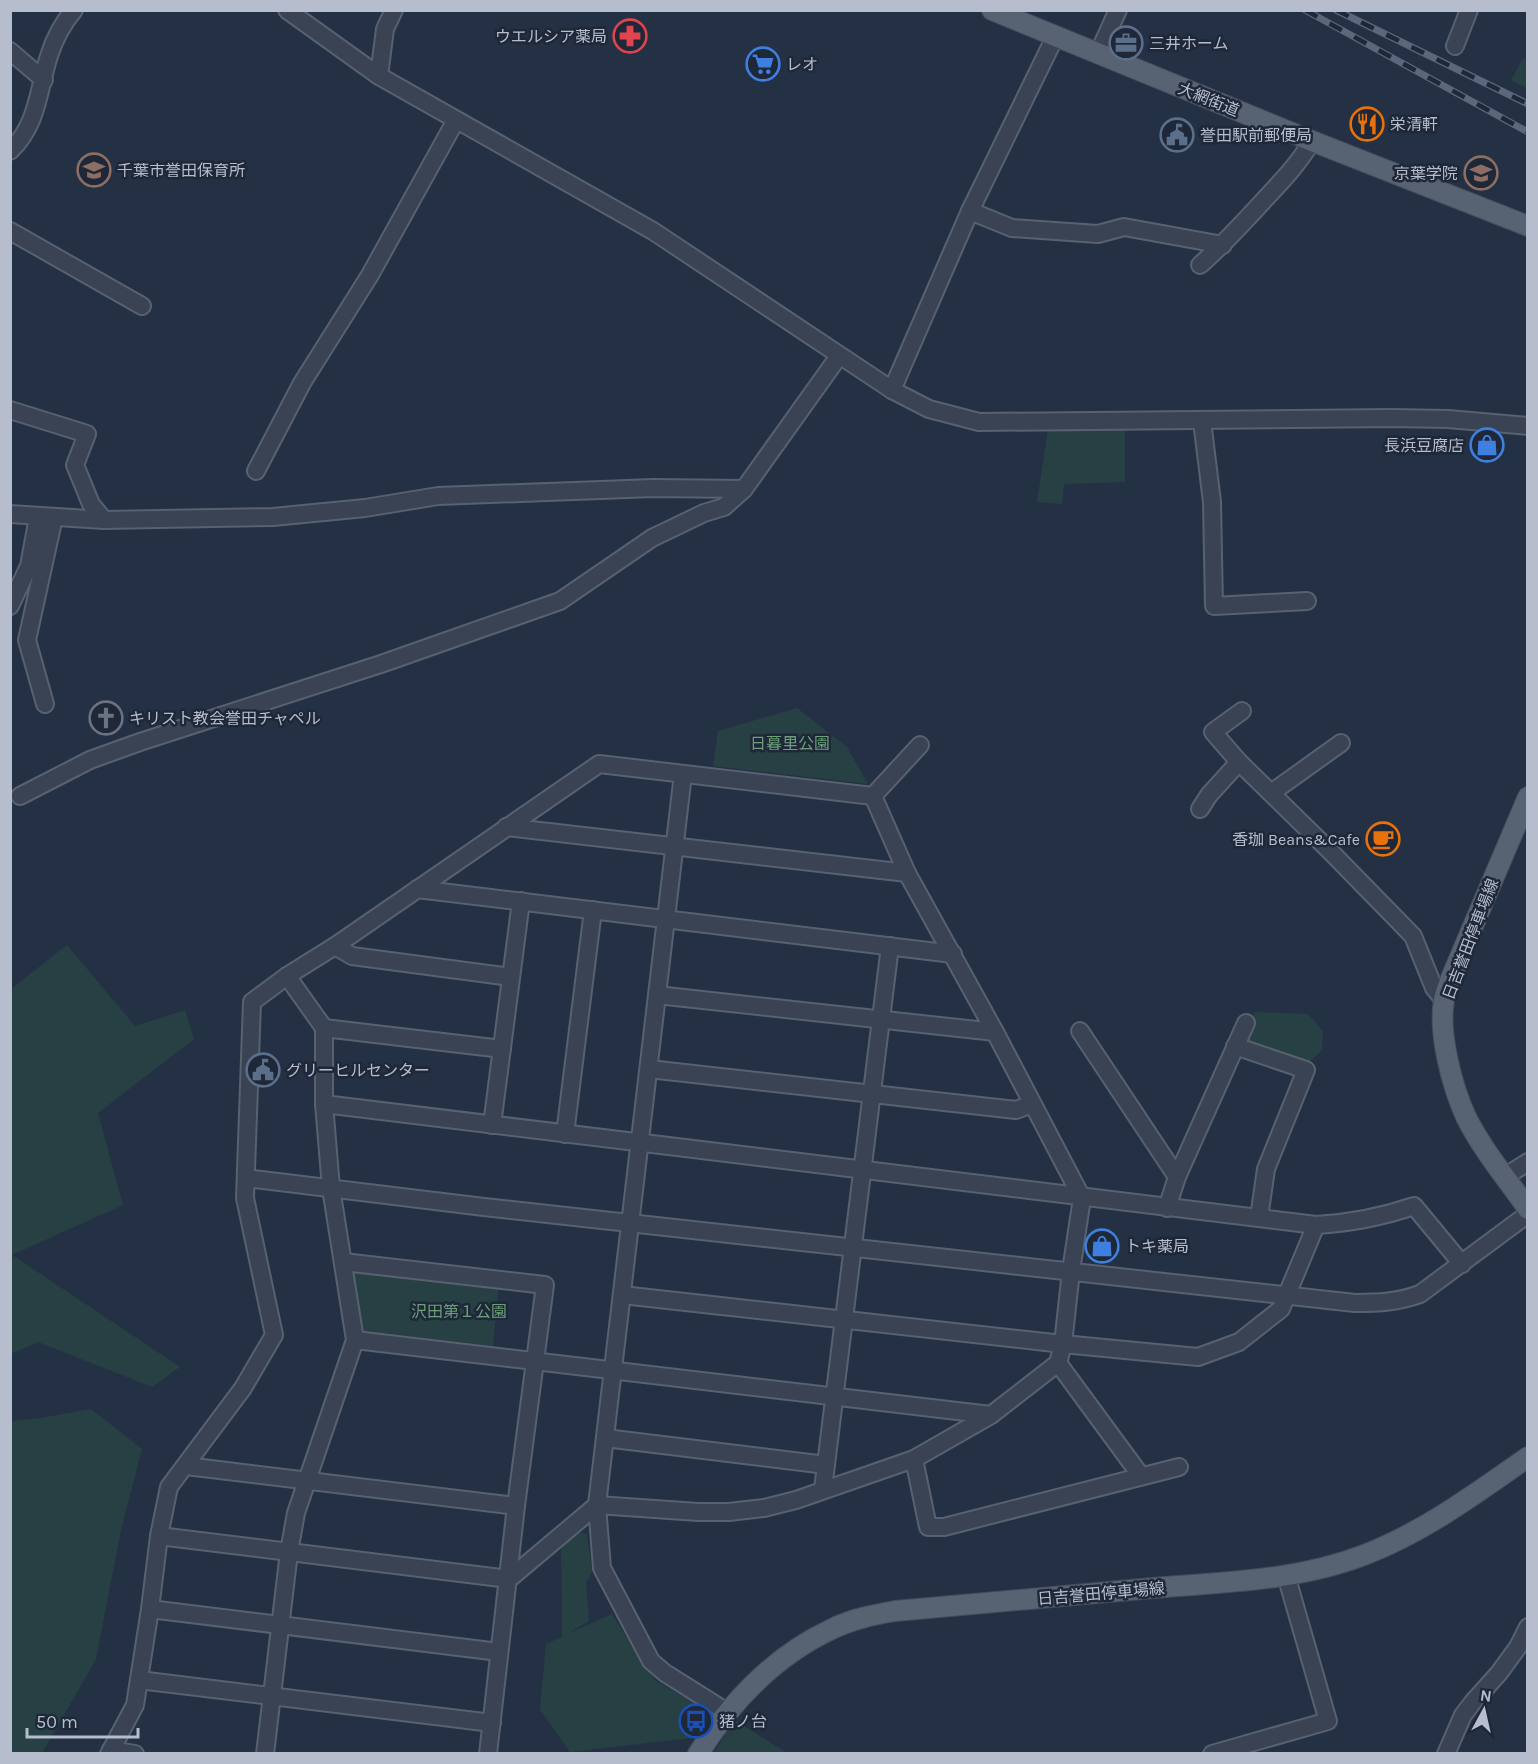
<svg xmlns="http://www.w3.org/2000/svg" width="1538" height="1764" viewBox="0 0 1538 1764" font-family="Karla,'Noto Sans JP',sans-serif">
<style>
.green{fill:#274044}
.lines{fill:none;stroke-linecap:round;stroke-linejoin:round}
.minor-casing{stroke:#576170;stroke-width:20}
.major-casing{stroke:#434c5c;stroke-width:22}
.minor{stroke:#394353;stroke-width:16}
.major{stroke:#576273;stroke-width:20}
.rail-casing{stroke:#5b677a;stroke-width:7}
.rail{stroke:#1e2838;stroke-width:4.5;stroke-dasharray:14;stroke-linecap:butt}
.labels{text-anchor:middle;stroke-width:5;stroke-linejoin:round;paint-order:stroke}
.poi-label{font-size:16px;fill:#b6becd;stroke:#1e2838;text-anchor:start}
.street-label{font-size:16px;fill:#b6becd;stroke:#1e2838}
.park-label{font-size:16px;fill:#6c9f79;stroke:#1e2838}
</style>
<rect width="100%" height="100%" fill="#243144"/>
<g class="green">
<path d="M1523,58L1527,61V88L1511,80Z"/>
<path d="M1125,427V482L1064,484L1062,504L1037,502L1048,429Z"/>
<path d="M797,708L847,747L868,784L713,766L718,731Z"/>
<path d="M67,945L135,1026L185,1010L194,1039L98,1113L123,1205L12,1255L180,1367L152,1387L38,1342L11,1354V989Z"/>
<path d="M1255,1012L1308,1014L1323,1031L1322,1050L1308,1064L1245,1043L1243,1036Z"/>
<path d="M353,1269L499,1284L493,1346L362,1331Z"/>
<path d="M91,1409L142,1449L121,1530L96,1659L42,1753H11V1421L40,1418Z"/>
<path d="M578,1532L587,1534L592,1572L586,1583L589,1621L567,1634L612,1614L631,1645L656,1681L696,1704L691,1738L570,1752L540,1709L546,1644L562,1637L561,1545Z"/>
<path d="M733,1719L787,1753L714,1754Z"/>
</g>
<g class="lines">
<g class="minor-casing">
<g id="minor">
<path d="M287,10L379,76L653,231L892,390L929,409L979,422L1392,418L1448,419L1528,426"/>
<path d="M1455,46L1469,10"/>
<path d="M10,51L44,80"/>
<path d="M1098,54L1118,10"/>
<path d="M379,76L385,29L394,10"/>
<path d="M10,151C38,125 38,90 49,56C54,40 63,23 74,10"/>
<path d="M970,211L1012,228L1098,234L1124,227L1223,245"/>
<path d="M10,231L142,306"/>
<path d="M1200,265C1223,245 1244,222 1265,199C1282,181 1299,163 1312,141"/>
<path d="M892,390L970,211L1055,37"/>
<path d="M10,410L87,434L75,465L91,504L104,520"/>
<path d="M1202,421L1212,502L1214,606L1307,601"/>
<path d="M256,471L302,383L370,275L456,120"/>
<path d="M10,514L104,520L273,517L365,508L438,496L653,488L744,489L839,356"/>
<path d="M10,606L29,566L38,517"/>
<path d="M45,704L27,640L54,517"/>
<path d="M1242,711L1213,732L1239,762L1329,850L1413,936L1434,988L1444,1000"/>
<path d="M683,774L597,1505L602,1568L651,1661L665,1673L727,1712"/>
<path d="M1271,793L1341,743"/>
<path d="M20,796L90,760L140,742L381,664L560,601L652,538L704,513L724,507L744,489"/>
<path d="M873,796L920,745"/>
<path d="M1200,809L1209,795L1239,762"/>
<path d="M506,827L907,873"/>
<path d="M417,889L953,954"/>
<path d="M335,946L352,956L511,977"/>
<path d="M657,995L995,1032"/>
<path d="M324,1028L502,1049"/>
<path d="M1080,1031L1177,1177"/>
<path d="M1235,1046L1306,1070L1266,1169L1259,1218"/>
<path d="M649,1069L1016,1110L1032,1104"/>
<path d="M324,1104L1316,1225C1350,1223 1382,1217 1414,1206L1462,1264"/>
<path d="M492,1125L521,901"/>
<path d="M565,1134L593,910"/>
<path d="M1506,1176L1528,1162"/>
<path d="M246,1178L484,1207L1355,1303C1379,1303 1398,1302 1420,1294L1528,1214"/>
<path d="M1167,1208L1177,1177L1246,1023"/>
<path d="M343,1262L545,1285L516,1506L488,1754"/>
<path d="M622,1295L1063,1344L1198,1357L1239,1342L1281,1309L1316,1225"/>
<path d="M355,1340L991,1415"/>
<path d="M1058,1363L1141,1476"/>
<path d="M605,1438L826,1465"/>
<path d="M914,1459L928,1527H944L1179,1467"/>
<path d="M186,1466L516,1506"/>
<path d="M823,1489L890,946"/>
<path d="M159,1536L509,1579L597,1505L698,1512H729L764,1508L796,1500L914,1459L991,1415L1058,1363L1063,1344L1071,1271L1082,1198L995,1032L907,873L873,796"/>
<path d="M150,1609L499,1652"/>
<path d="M139,1680L492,1723"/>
<path d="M111,1750L135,1754"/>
<path d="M109,1754L135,1705L150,1609L159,1536L169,1487L243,1388L274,1335L245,1198L252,1002L287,976L335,946L599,764L873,796"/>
<path d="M265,1754L289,1552L296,1513L355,1340L331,1188L324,1104V1028L287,976"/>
<path d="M1212,1754L1328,1721L1286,1575"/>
<path d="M1446,1754L1463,1715L1473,1702L1499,1673L1518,1647L1528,1627"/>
</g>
</g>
<g class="major-casing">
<g id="major">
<path d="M992,10L1312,141L1528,226"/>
<path d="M1528,797L1451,978C1449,985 1445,993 1444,1000C1438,1033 1452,1086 1466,1117C1482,1149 1507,1179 1528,1209"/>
<path d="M698,1754C731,1702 776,1655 832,1629C852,1619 873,1615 895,1611C981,1603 1067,1595 1153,1588C1223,1582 1297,1581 1364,1555C1424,1532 1475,1494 1528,1457"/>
</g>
</g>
<use href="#minor" class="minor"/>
<use href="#major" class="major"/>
<g class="rail-casing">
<g id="rail">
<path d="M1305,10L1528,132"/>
<path d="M1336,10L1528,104"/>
</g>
</g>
<use href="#rail" class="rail"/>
</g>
<defs>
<g id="pharmacy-ring" transform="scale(1.725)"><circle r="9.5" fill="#1e2838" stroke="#e0444e" stroke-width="1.5"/><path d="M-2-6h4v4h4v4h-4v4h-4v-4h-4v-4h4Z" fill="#e0444e"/></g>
<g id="office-ring" transform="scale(1.725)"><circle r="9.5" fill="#1e2838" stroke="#5c6f8a" stroke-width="1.5"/><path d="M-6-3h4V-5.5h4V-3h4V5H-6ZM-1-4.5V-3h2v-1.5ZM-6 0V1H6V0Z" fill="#5c6f8a"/></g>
<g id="supermarket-ring" transform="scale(1.725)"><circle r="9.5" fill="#1e2838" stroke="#3f7fe0" stroke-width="1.5"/><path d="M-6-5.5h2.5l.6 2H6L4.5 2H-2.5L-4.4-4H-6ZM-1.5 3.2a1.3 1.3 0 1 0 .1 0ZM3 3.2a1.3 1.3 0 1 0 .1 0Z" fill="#3f7fe0"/></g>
<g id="restaurant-ring" transform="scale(1.725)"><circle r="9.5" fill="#1e2838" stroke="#e8710a" stroke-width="1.5"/><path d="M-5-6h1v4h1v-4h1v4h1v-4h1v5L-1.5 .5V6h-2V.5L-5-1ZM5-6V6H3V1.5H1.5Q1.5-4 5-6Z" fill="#e8710a"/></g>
<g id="civic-ring" transform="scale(1.725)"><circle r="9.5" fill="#1e2838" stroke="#5c6f8a" stroke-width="1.5"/><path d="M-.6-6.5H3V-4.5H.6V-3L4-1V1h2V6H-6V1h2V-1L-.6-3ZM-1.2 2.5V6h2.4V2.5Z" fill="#5c6f8a"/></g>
<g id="school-ring" transform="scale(1.725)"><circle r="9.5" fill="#1e2838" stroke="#8d6e63" stroke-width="1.5"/><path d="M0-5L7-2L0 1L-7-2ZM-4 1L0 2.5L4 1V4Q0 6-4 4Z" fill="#8d6e63"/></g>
<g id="university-ring" transform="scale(1.725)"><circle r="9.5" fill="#1e2838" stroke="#8d6e63" stroke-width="1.5"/><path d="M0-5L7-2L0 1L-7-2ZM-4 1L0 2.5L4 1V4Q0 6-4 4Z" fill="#8d6e63"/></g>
<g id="shop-ring" transform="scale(1.725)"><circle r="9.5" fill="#1e2838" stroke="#3f7fe0" stroke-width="1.5"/><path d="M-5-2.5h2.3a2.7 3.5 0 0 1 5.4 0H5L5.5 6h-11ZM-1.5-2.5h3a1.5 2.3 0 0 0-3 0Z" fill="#3f7fe0"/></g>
<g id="church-ring" transform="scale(1.725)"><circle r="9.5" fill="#1e2838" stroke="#6b7280" stroke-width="1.5"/><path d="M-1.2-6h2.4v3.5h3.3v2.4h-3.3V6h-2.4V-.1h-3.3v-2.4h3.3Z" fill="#6b7280"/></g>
<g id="cafe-ring" transform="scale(1.725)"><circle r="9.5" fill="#1e2838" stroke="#e8710a" stroke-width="1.5"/><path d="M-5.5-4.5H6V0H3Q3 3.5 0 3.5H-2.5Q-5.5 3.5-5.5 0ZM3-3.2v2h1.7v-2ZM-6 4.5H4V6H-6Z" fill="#e8710a"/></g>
<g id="bus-ring" transform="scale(1.725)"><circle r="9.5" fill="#1e2838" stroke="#1a4fb4" stroke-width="1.5"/><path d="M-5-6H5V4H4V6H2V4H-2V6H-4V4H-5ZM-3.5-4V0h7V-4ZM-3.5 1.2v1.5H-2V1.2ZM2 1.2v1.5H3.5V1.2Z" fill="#1a4fb4"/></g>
</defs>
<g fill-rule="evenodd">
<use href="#pharmacy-ring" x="630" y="36"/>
<use href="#office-ring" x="1126" y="43"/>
<use href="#supermarket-ring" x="763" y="64"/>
<use href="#restaurant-ring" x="1367" y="124"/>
<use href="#civic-ring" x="1177" y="135"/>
<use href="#school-ring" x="94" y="170"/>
<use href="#university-ring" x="1481" y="173"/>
<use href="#shop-ring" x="1487" y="445"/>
<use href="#church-ring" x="106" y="718"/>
<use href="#cafe-ring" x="1383" y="839"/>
<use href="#civic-ring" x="263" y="1070"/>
<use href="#shop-ring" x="1102" y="1246"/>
<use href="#bus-ring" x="696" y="1721"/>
</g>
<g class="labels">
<g class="poi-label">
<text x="607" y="42" text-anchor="end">ウエルシア薬局</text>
<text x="1149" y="49">三井ホーム</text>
<text x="786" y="70">レオ</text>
<text x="1390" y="130">栄清軒</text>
<text x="1200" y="141">誉田駅前郵便局</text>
<text x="117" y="176">千葉市誉田保育所</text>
<text x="1458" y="179" text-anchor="end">京葉学院</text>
<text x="1464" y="451" text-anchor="end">長浜豆腐店</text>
<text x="129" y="724">キリスト教会誉田チャペル</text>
<text x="1360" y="845" text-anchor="end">香珈 Beans&amp;Cafe</text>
<text x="286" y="1076">グリーヒルセンター</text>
<text x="1125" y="1252">トキ薬局</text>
<text x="719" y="1727">猪ノ台</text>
</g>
<g class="street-label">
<text transform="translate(1209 99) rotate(22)" y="6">大網街道</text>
<text transform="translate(1470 939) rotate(-69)" y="6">日吉誉田停車場線</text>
<text transform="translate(1101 1593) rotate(-5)" y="6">日吉誉田停車場線</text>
</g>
<g class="park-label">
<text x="790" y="749">日暮里公園</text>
<text x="459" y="1317">沢田第１公園</text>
</g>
</g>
<rect width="1538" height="1764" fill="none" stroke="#b6becd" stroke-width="24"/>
<g transform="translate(1484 1710) rotate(8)" stroke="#1e2838" stroke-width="4.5" paint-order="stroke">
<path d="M0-4.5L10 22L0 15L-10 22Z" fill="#b6becd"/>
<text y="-9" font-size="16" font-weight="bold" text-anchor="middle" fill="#b6becd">N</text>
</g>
<path d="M27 1728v9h111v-9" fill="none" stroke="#b6becd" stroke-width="3"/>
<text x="36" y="1728" font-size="18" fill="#b6becd" stroke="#1e2838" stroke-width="4.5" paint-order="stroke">50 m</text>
</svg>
